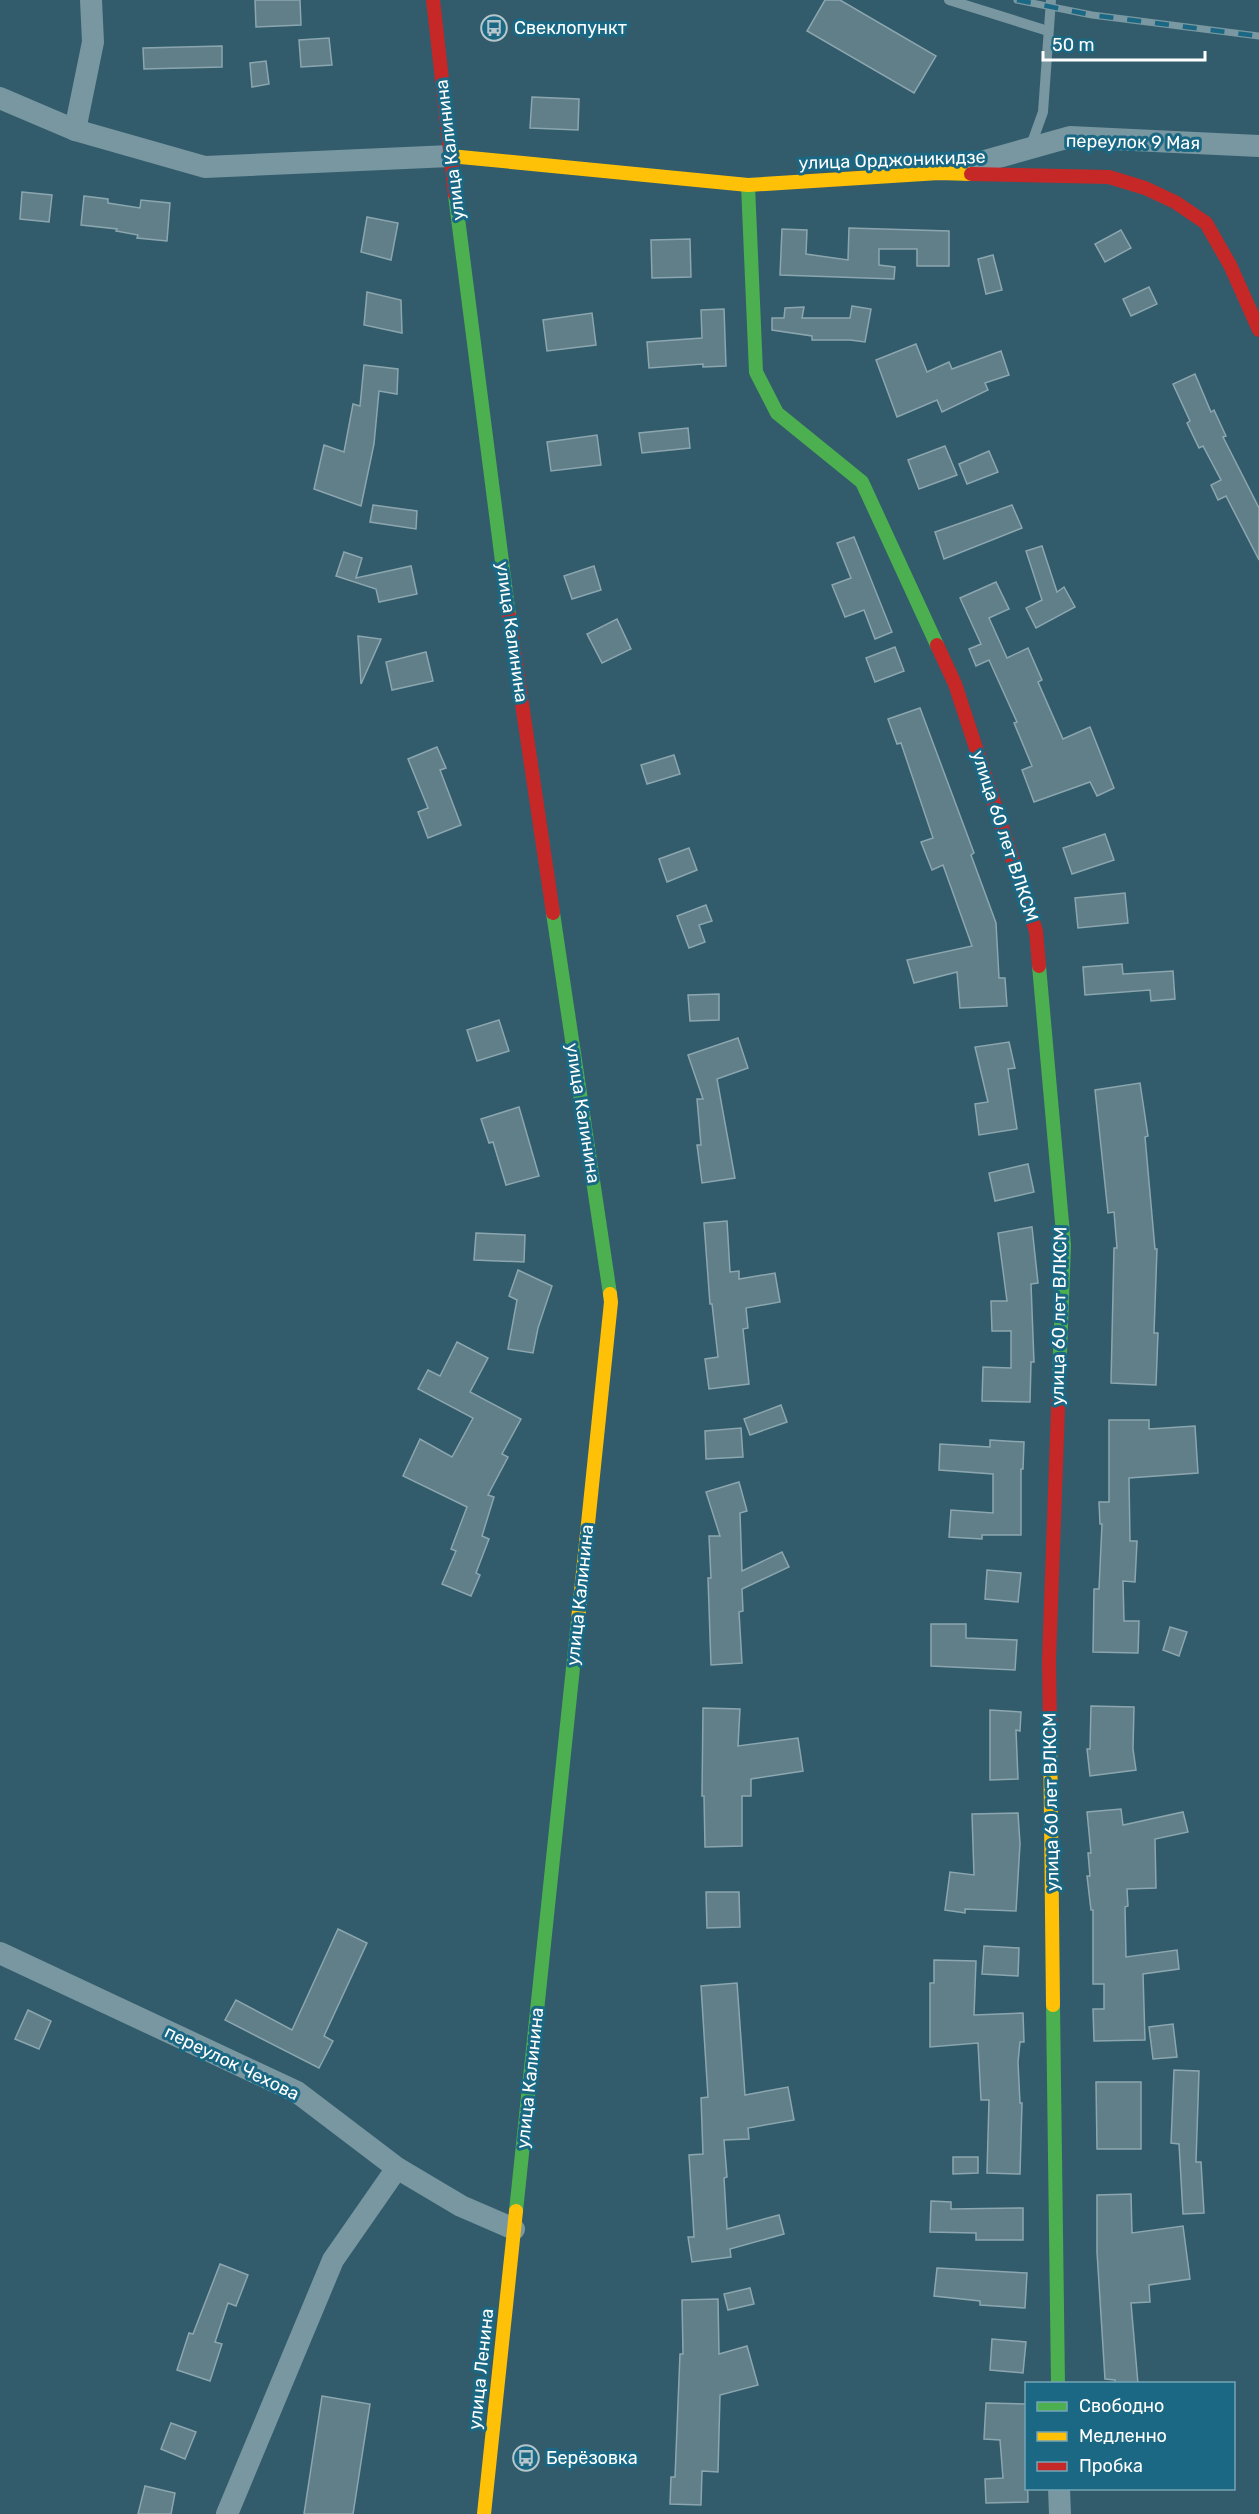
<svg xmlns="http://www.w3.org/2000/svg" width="1259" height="2514" viewBox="0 0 1259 2514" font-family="Rubik,sans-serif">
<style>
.building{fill:#607f89;stroke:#8ca6af;stroke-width:1.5}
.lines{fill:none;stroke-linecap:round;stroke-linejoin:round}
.lane{stroke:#7897a1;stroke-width:10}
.street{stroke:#7897a1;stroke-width:22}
.fast{stroke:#4caf50;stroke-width:14}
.slow{stroke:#ffc107;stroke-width:14}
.jam{stroke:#c62828;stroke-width:14}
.rail-casing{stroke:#7a98a1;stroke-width:7}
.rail{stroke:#1a6883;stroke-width:4.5;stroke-dasharray:14;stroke-linecap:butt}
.labels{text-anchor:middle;stroke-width:6;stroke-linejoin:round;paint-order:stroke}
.poi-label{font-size:18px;fill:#fff;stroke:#1a6883;text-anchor:start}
.street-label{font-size:18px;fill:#fff;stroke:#1a6883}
</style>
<rect width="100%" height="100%" fill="#325c6b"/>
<g class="building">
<path d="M255,0H300L301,25L256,27Z"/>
<path d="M825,0H840L936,56L914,93L807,31Z"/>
<path d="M329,38L332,65L301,67L299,40Z"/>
<path d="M222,46V67L144,69L143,48Z"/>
<path d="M266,61L269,84L252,87L250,63Z"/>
<path d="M532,97L579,99L578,130L530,128Z"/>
<path d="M22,192L52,195L49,222L20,219Z"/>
<path d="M84,196L108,199V203L140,208L141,200L170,203L167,241L137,238L138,235L116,231L117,229L81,225Z"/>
<path d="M367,217L398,223L391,260L361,252Z"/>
<path d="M849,228L949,231V266H917V249H879V265L895,267L894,279L780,275L782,229L807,230L806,254L848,260Z"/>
<path d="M1121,230L1131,248L1105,262L1095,244Z"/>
<path d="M690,239L691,277L652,278L651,240Z"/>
<path d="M993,255L1002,290L986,294L978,259Z"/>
<path d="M1149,287L1157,304L1131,316L1123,299Z"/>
<path d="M367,292L401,300L402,333L364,325Z"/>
<path d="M852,306L871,309L865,342L850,340H812V336L772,330V318H784L785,308L804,307L802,318H850Z"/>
<path d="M724,309L726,366L703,367V364L649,368L647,342L702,338L701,310Z"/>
<path d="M592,313L596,345L547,351L543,320Z"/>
<path d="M916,344L927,372L949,362L952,369L1001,351L1009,375L985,383L988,390L942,412L937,400L897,417L876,360Z"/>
<path d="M364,365L398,369L397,394L379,391L374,444L361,506L314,489L324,445L344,452L353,404L360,406Z"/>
<path d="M1195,374L1211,412L1214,410L1226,436L1223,437L1259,508V560L1226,496L1218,500L1211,485L1221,480L1203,446L1199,448L1187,423L1190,421L1173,384Z"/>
<path d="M688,428L690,448L642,453L639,433Z"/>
<path d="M597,435L601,465L551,471L547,442Z"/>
<path d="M945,446L957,475L919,489L908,460Z"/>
<path d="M989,451L998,472L967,484L959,464Z"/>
<path d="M373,505L417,511L416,529L370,522Z"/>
<path d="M1012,505L1022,528L944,559L935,532Z"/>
<path d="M854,537L892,632L875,639L864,610L845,617L832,585L851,578L837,543Z"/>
<path d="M1042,546L1057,592L1064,587L1075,607L1036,628L1026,608L1042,600L1026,551Z"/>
<path d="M344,552L362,558L356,578L411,566L417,594L379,602L376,589L336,576Z"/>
<path d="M594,566L601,590L572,599L564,576Z"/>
<path d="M996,582L1009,609L989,618L1007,658L1028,648L1042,680L1038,682L1063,739L1090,727L1114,788L1097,796L1090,782L1034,802L1022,770L1032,766L1014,723L1017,722L989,660L976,666L969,649L981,644L960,598Z"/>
<path d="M617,619L631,649L602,663L587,634Z"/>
<path d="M358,636L381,639L361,684Z"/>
<path d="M895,647L904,671L875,682L866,658Z"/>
<path d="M426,652L433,681L392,690L386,662Z"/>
<path d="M920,708L974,853L971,855L996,923L999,978H1005L1007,1006L960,1008L957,972L914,983L907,960L972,946L943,865L932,870L921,842L933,838L901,743L897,744L888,719Z"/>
<path d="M437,747L446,768L440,770L461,825L428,838L418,812L428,808L408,759Z"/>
<path d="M674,755L680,774L647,784L641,765Z"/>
<path d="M1105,834L1114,860L1072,874L1063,848Z"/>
<path d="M689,848L697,870L667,882L659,859Z"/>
<path d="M1125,893L1128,923L1078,928L1075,898Z"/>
<path d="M706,905L712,921L699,925L705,942L689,948L677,916Z"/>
<path d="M1122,964L1123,974L1173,971L1175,999L1151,1001L1150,990L1085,995L1083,967Z"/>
<path d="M719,994V1020L690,1021L688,995Z"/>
<path d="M499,1020L509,1051L477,1061L467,1030Z"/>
<path d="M738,1038L748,1068L717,1079L735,1178L702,1183L697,1145H701L697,1099H703L688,1055Z"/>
<path d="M1009,1042L1015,1068L1008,1069L1017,1129L979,1135L975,1104L988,1102L975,1047Z"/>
<path d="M1140,1083L1148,1136L1145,1137L1155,1249H1157L1154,1333H1158L1156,1385L1111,1383L1114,1248H1117L1114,1212L1108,1213L1095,1090Z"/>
<path d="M519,1107L539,1176L506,1185L493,1142L489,1143L481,1119Z"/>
<path d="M1028,1164L1034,1192L995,1201L989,1173Z"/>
<path d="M727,1221L730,1272L739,1271V1279L775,1273L780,1302L746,1308L748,1328L743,1329L749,1384L709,1389L705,1359L718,1357L712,1304H710L704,1223Z"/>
<path d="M1032,1227L1038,1283L1031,1284L1034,1362H1031L1030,1402L982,1401L983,1367L1011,1368V1331H992L991,1301H1007L998,1233Z"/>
<path d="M476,1233L525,1235L524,1262L474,1260Z"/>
<path d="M518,1270L552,1286L538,1328L533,1353L508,1349L517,1300L509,1296Z"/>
<path d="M457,1342L488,1358L470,1392L521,1419L502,1454L508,1457L488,1495L494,1497L482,1536L489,1539L476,1573L480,1575L471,1596L442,1584L456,1551L451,1549L467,1507L403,1476L420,1439L452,1457L473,1418L418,1389L428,1370L440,1376Z"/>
<path d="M781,1405L787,1422L750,1435L744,1419Z"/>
<path d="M1109,1420H1149V1429L1195,1426L1198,1473L1129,1478L1130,1541H1137L1135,1582L1123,1581L1124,1621H1139L1138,1653L1093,1652L1094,1589H1099L1102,1524H1100L1099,1502H1109Z"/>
<path d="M741,1428L743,1457L706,1459L705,1431Z"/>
<path d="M990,1440L1024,1442L1023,1469H1021V1535H982V1539L949,1537L951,1510L993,1513V1474L939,1470L940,1444L990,1447Z"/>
<path d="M739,1482L747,1511L740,1513L742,1571L782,1552L789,1567L742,1589L743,1611L739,1612L742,1663L711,1665L708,1578H711L709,1536H720L706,1492Z"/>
<path d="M987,1570L1021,1573L1018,1602L985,1599Z"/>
<path d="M931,1624H966V1638L1017,1640L1015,1670L931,1666Z"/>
<path d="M1170,1627L1187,1632L1179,1656L1163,1650Z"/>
<path d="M1091,1706L1134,1707L1133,1749L1136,1770L1090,1776L1087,1749H1090Z"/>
<path d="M703,1708L740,1709L738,1746L798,1738L803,1771L751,1779V1796H742V1846L705,1847L704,1796H702Z"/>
<path d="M990,1710L1021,1712L1020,1731L1016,1730L1018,1779L990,1780Z"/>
<path d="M1121,1809L1123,1825L1183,1812L1188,1832L1155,1839L1156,1888L1127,1889L1128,1906L1125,1907L1126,1957L1177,1950L1179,1969L1143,1974L1145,2040L1094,2041L1093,2009H1104V1984H1093V1910H1091L1087,1876H1090L1088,1853H1091L1087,1812Z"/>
<path d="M1018,1813L1020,1844L1016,1911L965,1909V1913L945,1910L950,1872L974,1875L972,1814Z"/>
<path d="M706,1892H739L740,1927L707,1928Z"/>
<path d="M338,1929L367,1943L324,2036L333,2041L319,2068L225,2020L236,2000L292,2030Z"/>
<path d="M984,1946L1019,1948L1018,1976L982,1974Z"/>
<path d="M934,1960L976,1961L974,2015L1023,2013L1024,2042H1020L1018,2062L1020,2103H1022L1020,2174L987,2173L989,2100H981L978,2043L930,2047V1983H934Z"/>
<path d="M737,1983L745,2095L788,2087L794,2120L748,2128L749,2139L724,2140L727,2177L724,2178L727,2229L779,2215L784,2234L730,2249L731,2257L692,2262L688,2237H694L689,2155L703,2154L701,2098L708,2097L701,1986Z"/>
<path d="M28,2010L51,2021L39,2049L15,2039Z"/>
<path d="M1173,2024L1177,2057L1153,2059L1149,2027Z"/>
<path d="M1174,2070L1199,2071L1196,2162H1201L1204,2213L1183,2214L1179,2144L1171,2143Z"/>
<path d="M1096,2082H1141V2149H1097Z"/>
<path d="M953,2157H978V2173L953,2174Z"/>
<path d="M1131,2194L1132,2233L1183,2226L1190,2279L1149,2285L1150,2302L1131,2303L1138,2384H1115V2380L1105,2379L1097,2252V2195Z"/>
<path d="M931,2201L951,2202V2209L1023,2208V2240H976V2233L930,2232Z"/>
<path d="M220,2264L248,2275L236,2306L228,2303L215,2342L222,2344L210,2381L177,2370L189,2333L193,2334Z"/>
<path d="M937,2268L1027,2273L1025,2308L980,2305V2301L934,2296Z"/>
<path d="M750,2288L754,2304L728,2310L724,2294Z"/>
<path d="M718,2299L719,2354L747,2346L758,2385L720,2395L718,2472L702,2471L701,2505L670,2504L671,2477H675L680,2354H683L682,2300Z"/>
<path d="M992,2339L1026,2342L1023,2373L990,2370Z"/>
<path d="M322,2396L370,2404L353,2514H304Z"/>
<path d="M986,2403L1026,2404L1028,2502L986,2503L985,2479L1003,2478L1000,2440L984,2439Z"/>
<path d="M171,2423L196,2432L185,2459L161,2449Z"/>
<path d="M145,2486L175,2493L171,2514H138Z"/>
</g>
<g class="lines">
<g class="lane">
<path d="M949,0L1048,31"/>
<path d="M1030,148L1043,112L1051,0"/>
</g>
<g class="street">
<path d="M0,98L75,130L205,167L450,156"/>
<path d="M75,130L93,42L91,0"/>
<path d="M963,167L1070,137L1259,146"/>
<path d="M0,1953L297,2092L397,2168L461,2206L514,2229"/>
<path d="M1059,2488L1060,2514"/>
<path d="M227,2514L333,2260L397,2168"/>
</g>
<g class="fast">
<path d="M748,185L756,372L777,413L862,482L937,645"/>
<path d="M455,195L509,616"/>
<path d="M553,913L610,1294"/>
<path d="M1039,966L1064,1245L1059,1380"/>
<path d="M1053,2005L1058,2384"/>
<path d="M516,2211L578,1620"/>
</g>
<g class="slow">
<path d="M450,156L748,185L939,173L971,174"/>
<path d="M578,1620L611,1302L610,1294"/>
<path d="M1050,1728L1053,2005"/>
<path d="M484,2514L516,2211"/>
</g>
<g class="jam">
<path d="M433,0L455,195"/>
<path d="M971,174L1109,177L1145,188L1175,202L1206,223L1230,265L1259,330"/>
<path d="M509,616L553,913"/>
<path d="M937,645L955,684L1036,931L1039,966"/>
<path d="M1050,1728L1049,1660L1059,1380"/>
</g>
<g class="rail-casing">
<path id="rail" d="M1017,0L1092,15L1259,36"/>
</g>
<use href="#rail" class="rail"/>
</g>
<defs>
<g id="bus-ring" transform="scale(1.35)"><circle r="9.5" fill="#1a6883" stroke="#b7c6cb" stroke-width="1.5"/><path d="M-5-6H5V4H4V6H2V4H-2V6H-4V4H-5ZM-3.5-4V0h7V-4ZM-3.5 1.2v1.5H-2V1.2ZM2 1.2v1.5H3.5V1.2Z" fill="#b7c6cb"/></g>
</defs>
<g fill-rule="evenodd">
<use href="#bus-ring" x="494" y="28"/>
<use href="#bus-ring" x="526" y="2458"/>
</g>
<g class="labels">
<g class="poi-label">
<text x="514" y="34">Свеклопункт</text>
<text x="546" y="2464">Берёзовка</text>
</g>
<g class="street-label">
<text transform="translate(1133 142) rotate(1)" y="6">переулок 9 Мая</text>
<text transform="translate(450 150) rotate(-97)" y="6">улица Калинина</text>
<text transform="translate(892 160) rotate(-2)" y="6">улица Орджоникидзе</text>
<text transform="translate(512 632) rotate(82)" y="6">улица Калинина</text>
<text transform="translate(1005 836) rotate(72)" y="6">улица 60 лет ВЛКСМ</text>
<text transform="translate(583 1113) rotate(81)" y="6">улица Калинина</text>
<text transform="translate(1059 1316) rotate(-89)" y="6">улица 60 лет ВЛКСМ</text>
<text transform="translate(580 1595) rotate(-84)" y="6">улица Калинина</text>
<text transform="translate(1051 1802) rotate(-91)" y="6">улица 60 лет ВЛКСМ</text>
<text transform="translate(232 2063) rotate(26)" y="6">переулок Чехова</text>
<text transform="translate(530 2078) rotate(-84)" y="6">улица Калинина</text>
<text transform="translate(481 2369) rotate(-84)" y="6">улица Ленина</text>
</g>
</g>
<rect x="1025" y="2382" width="210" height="108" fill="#1a6883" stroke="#76a4b5" stroke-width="1.5"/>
<rect x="1037" y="2402" width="30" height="9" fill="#4caf50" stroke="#76a4b5" stroke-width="1.5"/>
<text x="1079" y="2412" font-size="18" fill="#ffffff">Свободно</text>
<rect x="1037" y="2432" width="30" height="9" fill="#ffc107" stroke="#76a4b5" stroke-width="1.5"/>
<text x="1079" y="2442" font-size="18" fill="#ffffff">Медленно</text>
<rect x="1037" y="2462" width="30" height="9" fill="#c62828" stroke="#76a4b5" stroke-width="1.5"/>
<text x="1079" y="2472" font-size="18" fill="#ffffff">Пробка</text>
<path d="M1043 51v9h162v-9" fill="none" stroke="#ffffff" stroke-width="3"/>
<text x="1052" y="51" font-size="18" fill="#ffffff" stroke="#1a6883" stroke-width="4.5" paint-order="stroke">50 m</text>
</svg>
